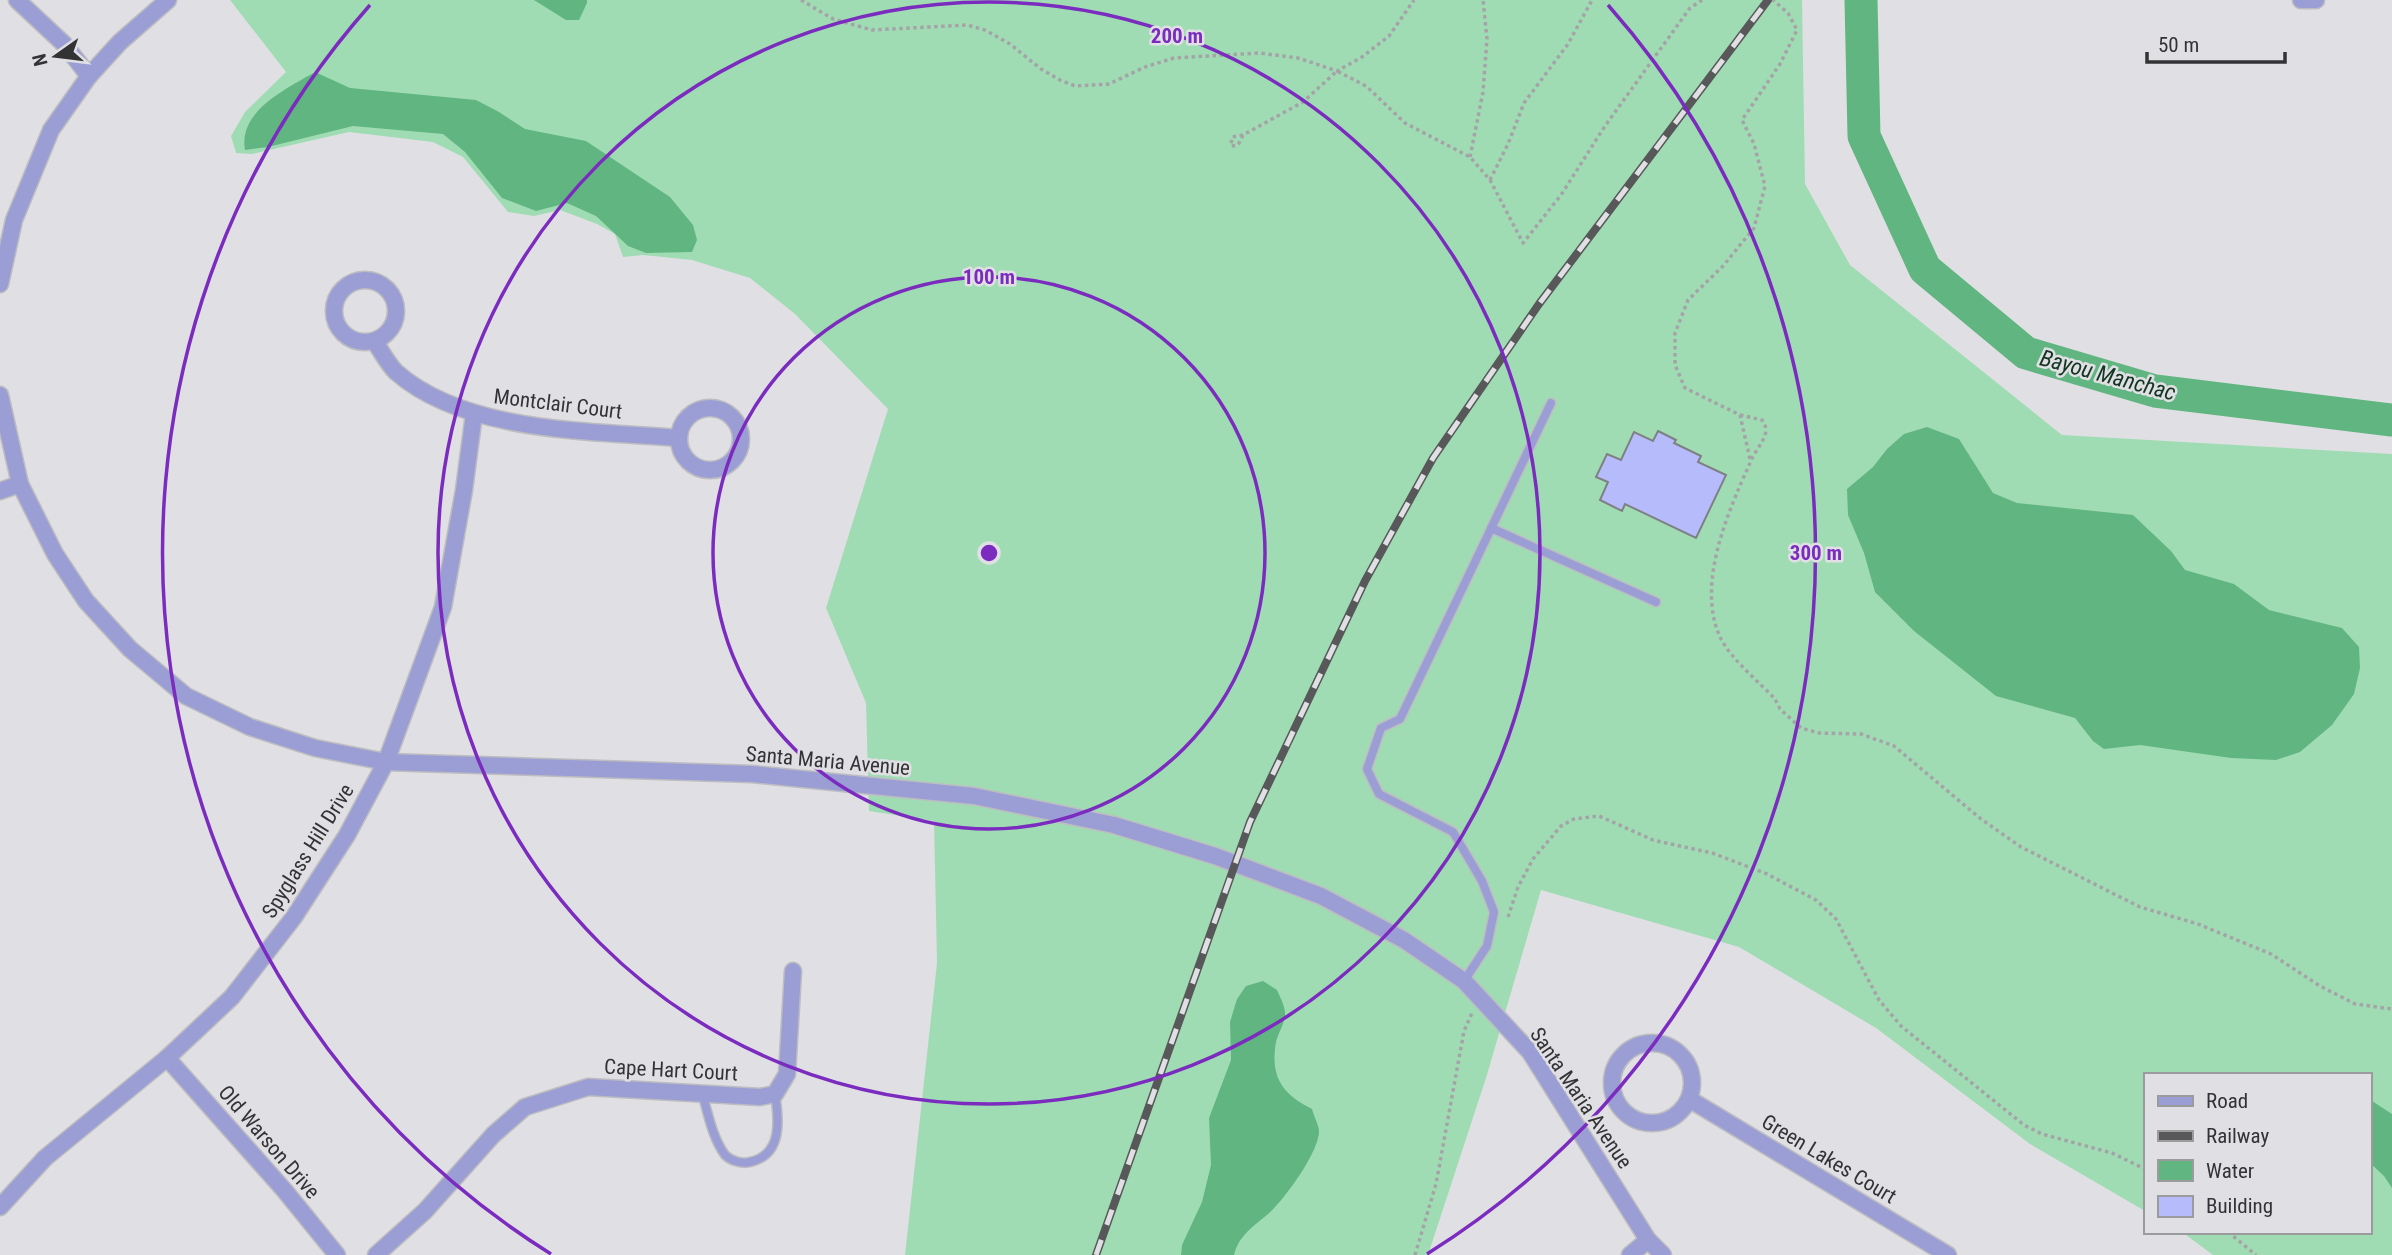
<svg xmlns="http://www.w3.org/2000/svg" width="2392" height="1255" viewBox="0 0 2392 1255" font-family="'Roboto Condensed',sans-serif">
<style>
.grass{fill:#a0dcb3}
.water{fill:#61b580}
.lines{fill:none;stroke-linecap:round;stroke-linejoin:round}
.river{stroke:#61b580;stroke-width:33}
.building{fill:#b6bbfc;stroke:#7f8083;stroke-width:2}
.service-casing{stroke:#bdbdc1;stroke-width:11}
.minor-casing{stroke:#bdbdc1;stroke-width:19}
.path{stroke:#a4a4a8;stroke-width:3.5;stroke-dasharray:3.5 3.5;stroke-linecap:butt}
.service{stroke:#9a9ed4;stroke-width:8}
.minor{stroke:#9a9ed4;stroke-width:16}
.rail-casing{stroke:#58585a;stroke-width:8}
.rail{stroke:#e0e0e4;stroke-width:5;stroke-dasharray:16;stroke-linecap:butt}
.ring{fill:none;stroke:#7b2cbf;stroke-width:3.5}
.labels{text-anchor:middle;stroke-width:5;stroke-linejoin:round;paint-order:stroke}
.street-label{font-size:21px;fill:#333335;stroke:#e0e0e4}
.water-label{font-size:23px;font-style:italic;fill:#123621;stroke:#e0e0e4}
.centre{fill:#7b2cbf;stroke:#e0e0e4;stroke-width:3.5}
.ring-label{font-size:21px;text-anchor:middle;font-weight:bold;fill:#7b2cbf;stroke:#e0e0e4;stroke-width:5;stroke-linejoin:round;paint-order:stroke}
</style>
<rect width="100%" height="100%" fill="#e0e0e4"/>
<path class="grass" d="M230,0H1802L1805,184L1850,265L2062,435L2392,454V1255H2213L2182,1232H2369V1075H2145V1211L2030,1144L1876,1028L1739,947L1541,890L1486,1078L1428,1255H905L937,963L934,821L869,811L866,703L826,608L888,409L795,314L750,278L692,260L643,255L623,257L615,234L597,224L560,210L534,216L508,212L463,157L433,142L349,132L252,154L236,153L231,136L245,112L286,72Z"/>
<g class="water">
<path d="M534,0H587V3L579,20H566Z"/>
<path d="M315,72L350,88L476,100L499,112L525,129L586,141L670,197L693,225L697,240L692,252L646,253L628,246L596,216L567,203L536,211L502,198L465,152L443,134L353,126L268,147L245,150C238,111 286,89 315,72Z"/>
<path d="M1927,427L1959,439L1993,493L2017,503L2133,515L2171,551L2185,570L2234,584L2269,610L2342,628L2359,647L2360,668L2354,694L2332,725L2300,752L2276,760L2231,758L2140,745L2104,749L2093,741L2075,718L1996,696L1914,631L1875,592L1864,553L1848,515L1847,489L1873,467L1887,449L1904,434Z"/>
<path d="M1263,981L1277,990C1280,997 1286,1008 1285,1016C1284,1025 1278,1033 1276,1042C1270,1077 1282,1094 1312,1109C1314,1116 1318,1124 1319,1130C1320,1151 1284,1200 1268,1214C1254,1226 1239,1235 1234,1255H1181L1182,1245L1202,1202L1211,1165L1209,1118L1231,1060L1230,1022L1237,999L1246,986Z"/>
<path d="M2369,1099L2392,1114V1188L2384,1176L2369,1162Z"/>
</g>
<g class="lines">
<path class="river" d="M1861,0L1864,136L1925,269L2026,353L2155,391L2392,420"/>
</g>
<path class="building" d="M1658,431L1676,440L1674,443L1701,456L1698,462L1726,475L1696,538L1625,504L1622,511L1600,500L1608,482L1596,477L1607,454L1621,460L1634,432L1653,441Z"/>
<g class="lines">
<g class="service-casing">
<g id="service">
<path d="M1491,528L1656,602"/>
<path d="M1464,981L1487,946L1494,912L1482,881L1453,832L1379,794L1367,769L1381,728L1400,719L1551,403"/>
<path d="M702,1093C708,1113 712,1137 725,1155C731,1161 742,1164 750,1162C783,1155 779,1119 775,1094"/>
</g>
</g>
<g class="minor-casing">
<g id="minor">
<path d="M17,0L64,44L89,76"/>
<path d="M2301,0H2316"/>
<circle cx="365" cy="311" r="31"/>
<path d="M0,284L14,220L51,130L89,76L120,42L168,0"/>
<path d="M375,342C381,351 388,364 396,372C465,433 592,431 679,438"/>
<path d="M0,395L20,484L55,554L86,601L130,649L186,696L250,727L315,748L386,762L752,774L974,796L1114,825L1215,856L1321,896L1404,940L1464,981L1530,1052L1648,1240L1663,1255"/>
<circle cx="710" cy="439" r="31"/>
<path d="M0,491L20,484"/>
<circle cx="1652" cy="1083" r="40"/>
<path d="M167,1058L285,1191L337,1255"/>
<path d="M1689,1099L1948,1255"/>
<path d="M0,1207L45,1158L167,1058L232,997L294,917L347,835L386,762L443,607L464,490L474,414"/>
<path d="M376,1255L425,1211L493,1135L525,1107L588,1087L760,1097L775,1094L787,1074L793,971"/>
<path d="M1630,1255L1648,1240"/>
</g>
</g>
<g class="path">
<path d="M801,0L833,19L872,30L967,25L985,30L1010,44L1041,69L1060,80L1075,86L1109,84L1145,67L1174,58L1259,53L1298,58L1337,71L1362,57L1389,36L1414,0"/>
<path d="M1243,135L1238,145L1231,146L1232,137L1243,135L1303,102L1337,71L1366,86L1405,123L1470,157L1490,180L1523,243L1561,195L1605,126L1690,8L1702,0"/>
<path d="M1470,157L1483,92L1487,39L1483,0"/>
<path d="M1490,180L1508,144L1524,103L1568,44L1592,0"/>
<path d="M1740,415L1762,420C1765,424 1767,429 1765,435C1762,444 1754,453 1750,463C1728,512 1695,586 1721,639C1733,661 1758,681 1775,699L1780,709L1801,728L1819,733L1861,734L1894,746L1981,819L2021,847L2140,907L2198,924L2271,954L2320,986L2355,1004L2392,1009"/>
<path d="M1750,459L1740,415L1685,388L1675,365V333L1688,300L1723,266L1754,228L1765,186L1754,144L1742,120L1780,64L1797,30L1788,13L1773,0"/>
<path d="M1508,917L1518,887L1533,859L1561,826L1574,819L1599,816L1653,840L1712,853L1767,874L1816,900L1836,919L1879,1000L1901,1026L2024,1125L2042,1134L2112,1153L2145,1169"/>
<path d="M2228,1232L2256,1255"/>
<path d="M1415,1255L1436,1184L1464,1031L1472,1013"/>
</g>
<use href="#service" class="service"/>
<use href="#minor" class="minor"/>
<g class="rail-casing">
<path id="rail" d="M1096,1255L1250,822L1365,581L1433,458L1539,304L1768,0"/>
</g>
<use href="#rail" class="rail"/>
</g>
<g class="ring">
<circle cx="989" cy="553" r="276"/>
<circle cx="989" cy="553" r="551"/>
<path d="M551 1254A827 827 0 0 1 370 5M1608 5A827 827 0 0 1 1427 1254"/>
</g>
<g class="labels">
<g class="street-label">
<text transform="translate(558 404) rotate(7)" y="7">Montclair Court</text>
<text transform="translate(828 761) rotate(5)" y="7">Santa Maria Avenue</text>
<text transform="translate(308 851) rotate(-58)" y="7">Spyglass Hill Drive</text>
<text transform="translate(671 1070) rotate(3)" y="7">Cape Hart Court</text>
<text transform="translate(1581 1098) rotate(56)" y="7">Santa Maria Avenue</text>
<text transform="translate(269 1142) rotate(49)" y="7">Old Warson Drive</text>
<text transform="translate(1829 1159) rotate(31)" y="7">Green Lakes Court</text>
</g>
<g class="water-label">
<text transform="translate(2108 375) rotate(15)" y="8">Bayou Manchac</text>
</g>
</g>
<circle cx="989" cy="553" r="10" class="centre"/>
<g class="ring-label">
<text x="1177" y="43">200 m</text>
<text x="989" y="284">100 m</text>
<text x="1816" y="560">300 m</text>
</g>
<rect x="2144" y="1073" width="228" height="161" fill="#e0e0e4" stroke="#9b9b9e" stroke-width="2"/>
<rect x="2158" y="1096" width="35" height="10" fill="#9a9ed4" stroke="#9b9b9e" stroke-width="2"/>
<text x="2206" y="1108" font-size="21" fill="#333335">Road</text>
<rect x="2158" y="1131" width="35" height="10" fill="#58585a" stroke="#9b9b9e" stroke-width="2"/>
<text x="2206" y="1143" font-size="21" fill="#333335">Railway</text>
<rect x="2158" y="1160" width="35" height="21" fill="#61b580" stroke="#9b9b9e" stroke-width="2"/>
<text x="2206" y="1178" font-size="21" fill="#333335">Water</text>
<rect x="2158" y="1196" width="35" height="21" fill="#b6bbfc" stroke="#9b9b9e" stroke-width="2"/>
<text x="2206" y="1213" font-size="21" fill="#333335">Building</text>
<g transform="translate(56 56) rotate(256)" stroke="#e0e0e4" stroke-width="5" paint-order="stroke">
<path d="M0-5L12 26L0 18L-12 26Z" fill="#333335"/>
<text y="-10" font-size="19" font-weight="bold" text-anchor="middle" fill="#333335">N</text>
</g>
<path d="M2147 52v10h138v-10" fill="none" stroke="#333335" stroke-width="3.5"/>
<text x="2158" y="52" font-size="21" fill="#333335" stroke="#e0e0e4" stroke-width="5" paint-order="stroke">50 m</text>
</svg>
